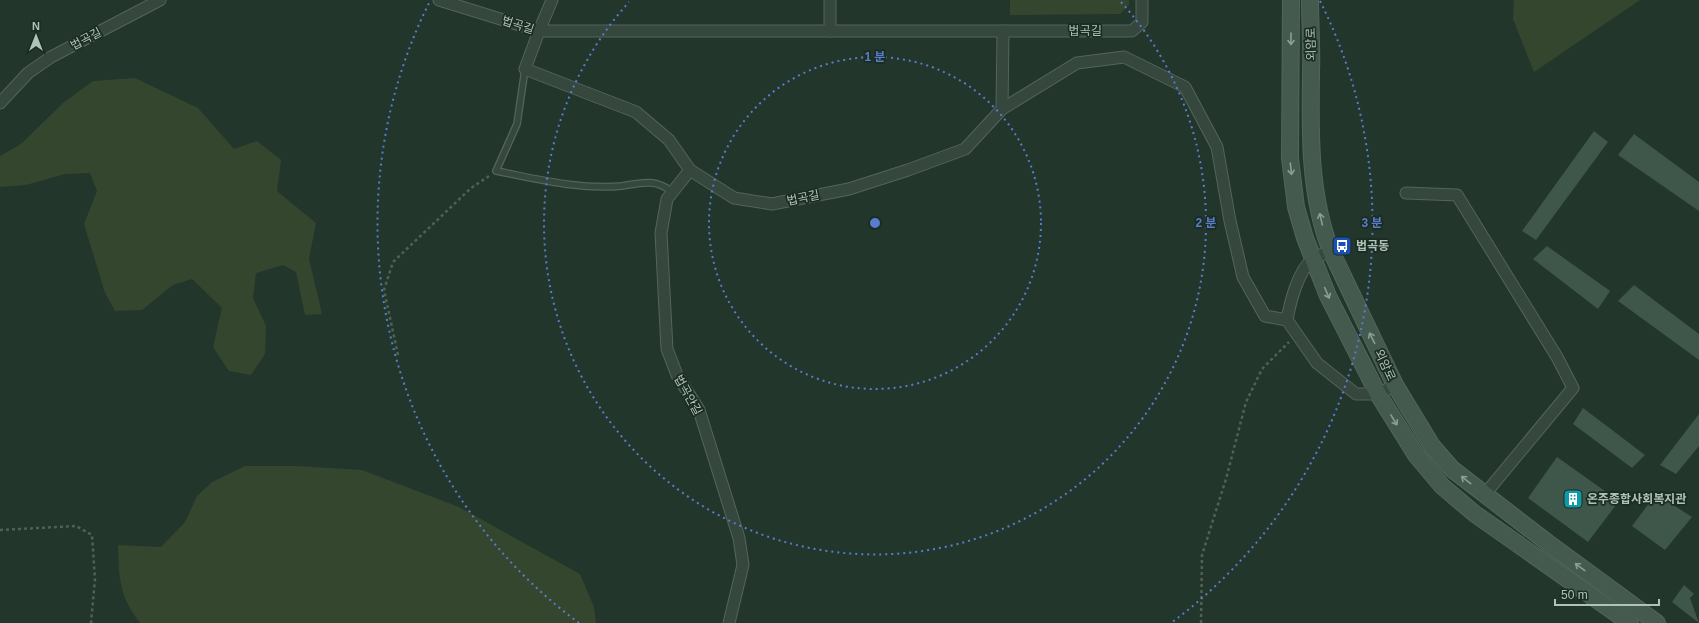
<svg xmlns="http://www.w3.org/2000/svg" width="1699" height="623" viewBox="0 0 1699 623" font-family="Helvetica,'Noto Sans KR',sans-serif">
<style>
.green{fill:#35462f}
.building{fill:#3f564a}
.lines{fill:none;stroke-linecap:round;stroke-linejoin:round}
.lane-casing{stroke:#53655c;stroke-width:8}
.street-casing{stroke:#53655c;stroke-width:13}
.secondary-casing{stroke:#53655c;stroke-width:18}
.path{stroke:#506251;stroke-width:2.5;stroke-dasharray:3 3;stroke-linecap:butt}
.lane{stroke:#36473e;stroke-width:5.5}
.street{stroke:#36473e;stroke-width:11}
.secondary{stroke:#445a4f;stroke-width:16}
.oneway{stroke:#8a9e95}
.ring{fill:none;stroke:#587dcc;stroke-width:2;stroke-dasharray:2 4}
.labels{text-anchor:middle;stroke-width:3.5;stroke-linejoin:round;paint-order:stroke}
.street-label{font-size:12px;fill:#b0c3ba;stroke:#1b2c23}
.poi-label{font-size:12px;font-weight:bold;fill:#b0c3ba;stroke:#1b2c23;text-anchor:start}
.centre{fill:#587dcc;stroke:#1b2c23;stroke-width:2}
.ring-label{font-size:12px;text-anchor:middle;font-weight:bold;fill:#587dcc;stroke:#1b2c23;stroke-width:3.5;stroke-linejoin:round;paint-order:stroke}
</style>
<rect width="100%" height="100%" fill="#22362b"/>
<g class="green">
<path d="M1010,0H1129V5L1120,14L1010,15Z"/>
<path d="M1514,0H1640L1534,72L1513,19Z"/>
<path d="M135,78L198,108L234,149L257,141L281,160L277,191L316,223L309,259L322,314L305,315L296,272L283,265L256,273L253,298L266,326L265,354L251,375L229,371L213,347L222,308L192,279L173,285L142,310L115,311L105,293L84,224L97,191L90,173L65,174L26,185L0,187V156L21,144L63,103L93,81Z"/>
<path d="M245,466H296L362,470L459,507L580,574L594,607L596,623H140C119,596 119,578 118,545L161,547L185,522L197,496L212,482Z"/>
</g>
<g class="building">
<path d="M1594,131L1608,142L1536,240L1522,231Z"/>
<path d="M1634,134L1699,182V211L1618,155Z"/>
<path d="M1547,246L1610,291L1598,309L1533,259Z"/>
<path d="M1634,285L1699,334V360L1618,301Z"/>
<path d="M1583,408L1645,455L1632,468L1573,424Z"/>
<path d="M1699,414V446L1676,474L1660,465Z"/>
<path d="M1557,457L1619,501L1588,542L1528,498Z"/>
<path d="M1656,494L1692,517L1665,550L1632,526Z"/>
<path d="M1684,585L1694,594L1690,598L1699,623L1672,602Z"/>
</g>
<g class="lines">
<g class="lane-casing">
<path id="lane" d="M525,69L517,124L496,171C538,179 579,190 622,186C641,183 655,178 672,192"/>
</g>
<g class="street-casing">
<g id="street">
<path d="M439,0L539,31L525,69L636,112L669,140L690,170L734,198L772,204L849,189L908,170L965,149L1002,109L1003,31"/>
<path d="M552,0L539,31H1132L1142,22V0"/>
<path d="M830,0V31"/>
<path d="M0,103L28,73L51,57L160,0"/>
<path d="M1002,109L1077,63L1124,57L1185,87L1217,147L1230,221L1243,277L1265,316L1287,320L1317,363L1356,394H1378L1395,385"/>
<path d="M690,170L667,199L661,233L667,349L677,375L699,410L739,538L743,565L729,623"/>
<path d="M1406,193L1457,195L1557,357L1573,388L1485,494"/>
<path d="M1287,320C1290,303 1298,270 1313,259C1318,255 1325,254 1331,251"/>
</g>
</g>
<g class="secondary-casing">
<g id="secondary">
<path d="M1291,0L1290,158L1296,207L1305,238L1328,296L1378,394L1416,455L1442,486L1475,514L1630,623"/>
<path d="M1310,0C1310,24 1312,49 1311,73C1310,132 1309,196 1331,251L1395,385L1432,446L1452,469L1548,543L1657,623"/>
</g>
</g>
<g class="path">
<path d="M398,355L384,290L393,262L471,188L489,176"/>
<path d="M0,530L76,526L92,535L95,579L91,623"/>
<path d="M1201,623L1202,555L1226,479L1246,402L1262,369L1289,342"/>
</g>
<use href="#lane" class="lane"/>
<use href="#street" class="street"/>
<use href="#secondary" class="secondary"/>
</g>
<defs><path id="oneway-shaft" d="M-6 0H5M1.5-3L5.5 0L1.5 3" fill="none" stroke-width="1.6" stroke-linecap="round" stroke-linejoin="round"/></defs>
<g class="oneway">
<use href="#oneway-shaft" transform="translate(1291 39) rotate(90)"/>
<use href="#oneway-shaft" transform="translate(1291 169) rotate(83)"/>
<use href="#oneway-shaft" transform="translate(1321 219) rotate(-103)"/>
<use href="#oneway-shaft" transform="translate(1327 293) rotate(67)"/>
<use href="#oneway-shaft" transform="translate(1372 338) rotate(-117)"/>
<use href="#oneway-shaft" transform="translate(1394 420) rotate(58)"/>
<use href="#oneway-shaft" transform="translate(1466 480) rotate(-142)"/>
<use href="#oneway-shaft" transform="translate(1580 567) rotate(-144)"/>
</g>
<g class="ring">
<circle cx="875" cy="223" r="166"/>
<path d="M1121 2A331 331 0 1 1 629 2"/>
<path d="M579 623A497 497 0 0 1 430 1M1320 1A497 497 0 0 1 1171 623"/>
</g>
<defs>
<g id="bus-square" transform="scale(1)"><rect x="-9" y="-9" width="18" height="18" rx="4" fill="#1a4fb4" stroke="#1b2c23"/><path d="M-5-6H5V4H4V6H2V4H-2V6H-4V4H-5ZM-3.5-4V0h7V-4ZM-3.5 1.2v1.5H-2V1.2ZM2 1.2v1.5H3.5V1.2Z" fill="#fff"/></g>
<g id="building-square" transform="scale(1)"><rect x="-9" y="-9" width="18" height="18" rx="4" fill="#0f9aa8" stroke="#1b2c23"/><path d="M-4-6H4V6H1V3H-1V6H-4ZM-2.5-4.3h1.7v1.8h-1.7ZM.8-4.3h1.7v1.8H.8ZM-2.5-1h1.7V.8h-1.7ZM.8-1h1.7V.8H.8Z" fill="#fff"/></g>
</defs>
<g fill-rule="evenodd">
<use href="#bus-square" x="1342" y="246"/>
<use href="#building-square" x="1573" y="499"/>
</g>
<g class="labels">
<g class="street-label">
<text transform="translate(518 25) rotate(18)" y="4">법곡길</text>
<text x="1085" y="35">법곡길</text>
<text transform="translate(86 39) rotate(-28)" y="4">법곡길</text>
<text transform="translate(1311 44) rotate(-91)" y="4">외암로</text>
<text transform="translate(803 198) rotate(-12)" y="4">법곡길</text>
<text transform="translate(1385 365) rotate(65)" y="4">외암로</text>
<text transform="translate(688 395) rotate(61)" y="4">법곡안길</text>
</g>
<g class="poi-label">
<text x="1356" y="250">법곡동</text>
<text x="1587" y="503">온주종합사회복지관</text>
</g>
</g>
<circle cx="875" cy="223" r="6" class="centre"/>
<g class="ring-label">
<text x="875" y="61">1 분</text>
<text x="1206" y="227">2 분</text>
<text x="1372" y="227">3 분</text>
</g>
<g transform="translate(36 36)" stroke="#1b2c23" stroke-width="3" paint-order="stroke">
<path d="M0-3L7 15L0 10L-7 15Z" fill="#b0c3ba"/>
<text y="-6" font-size="11" font-weight="bold" text-anchor="middle" fill="#b0c3ba">N</text>
</g>
<path d="M1555 599v6h104v-6" fill="none" stroke="#b0c3ba" stroke-width="2"/>
<text x="1561" y="599" font-size="12" fill="#b0c3ba" stroke="#1b2c23" stroke-width="3" paint-order="stroke">50 m</text>
</svg>
